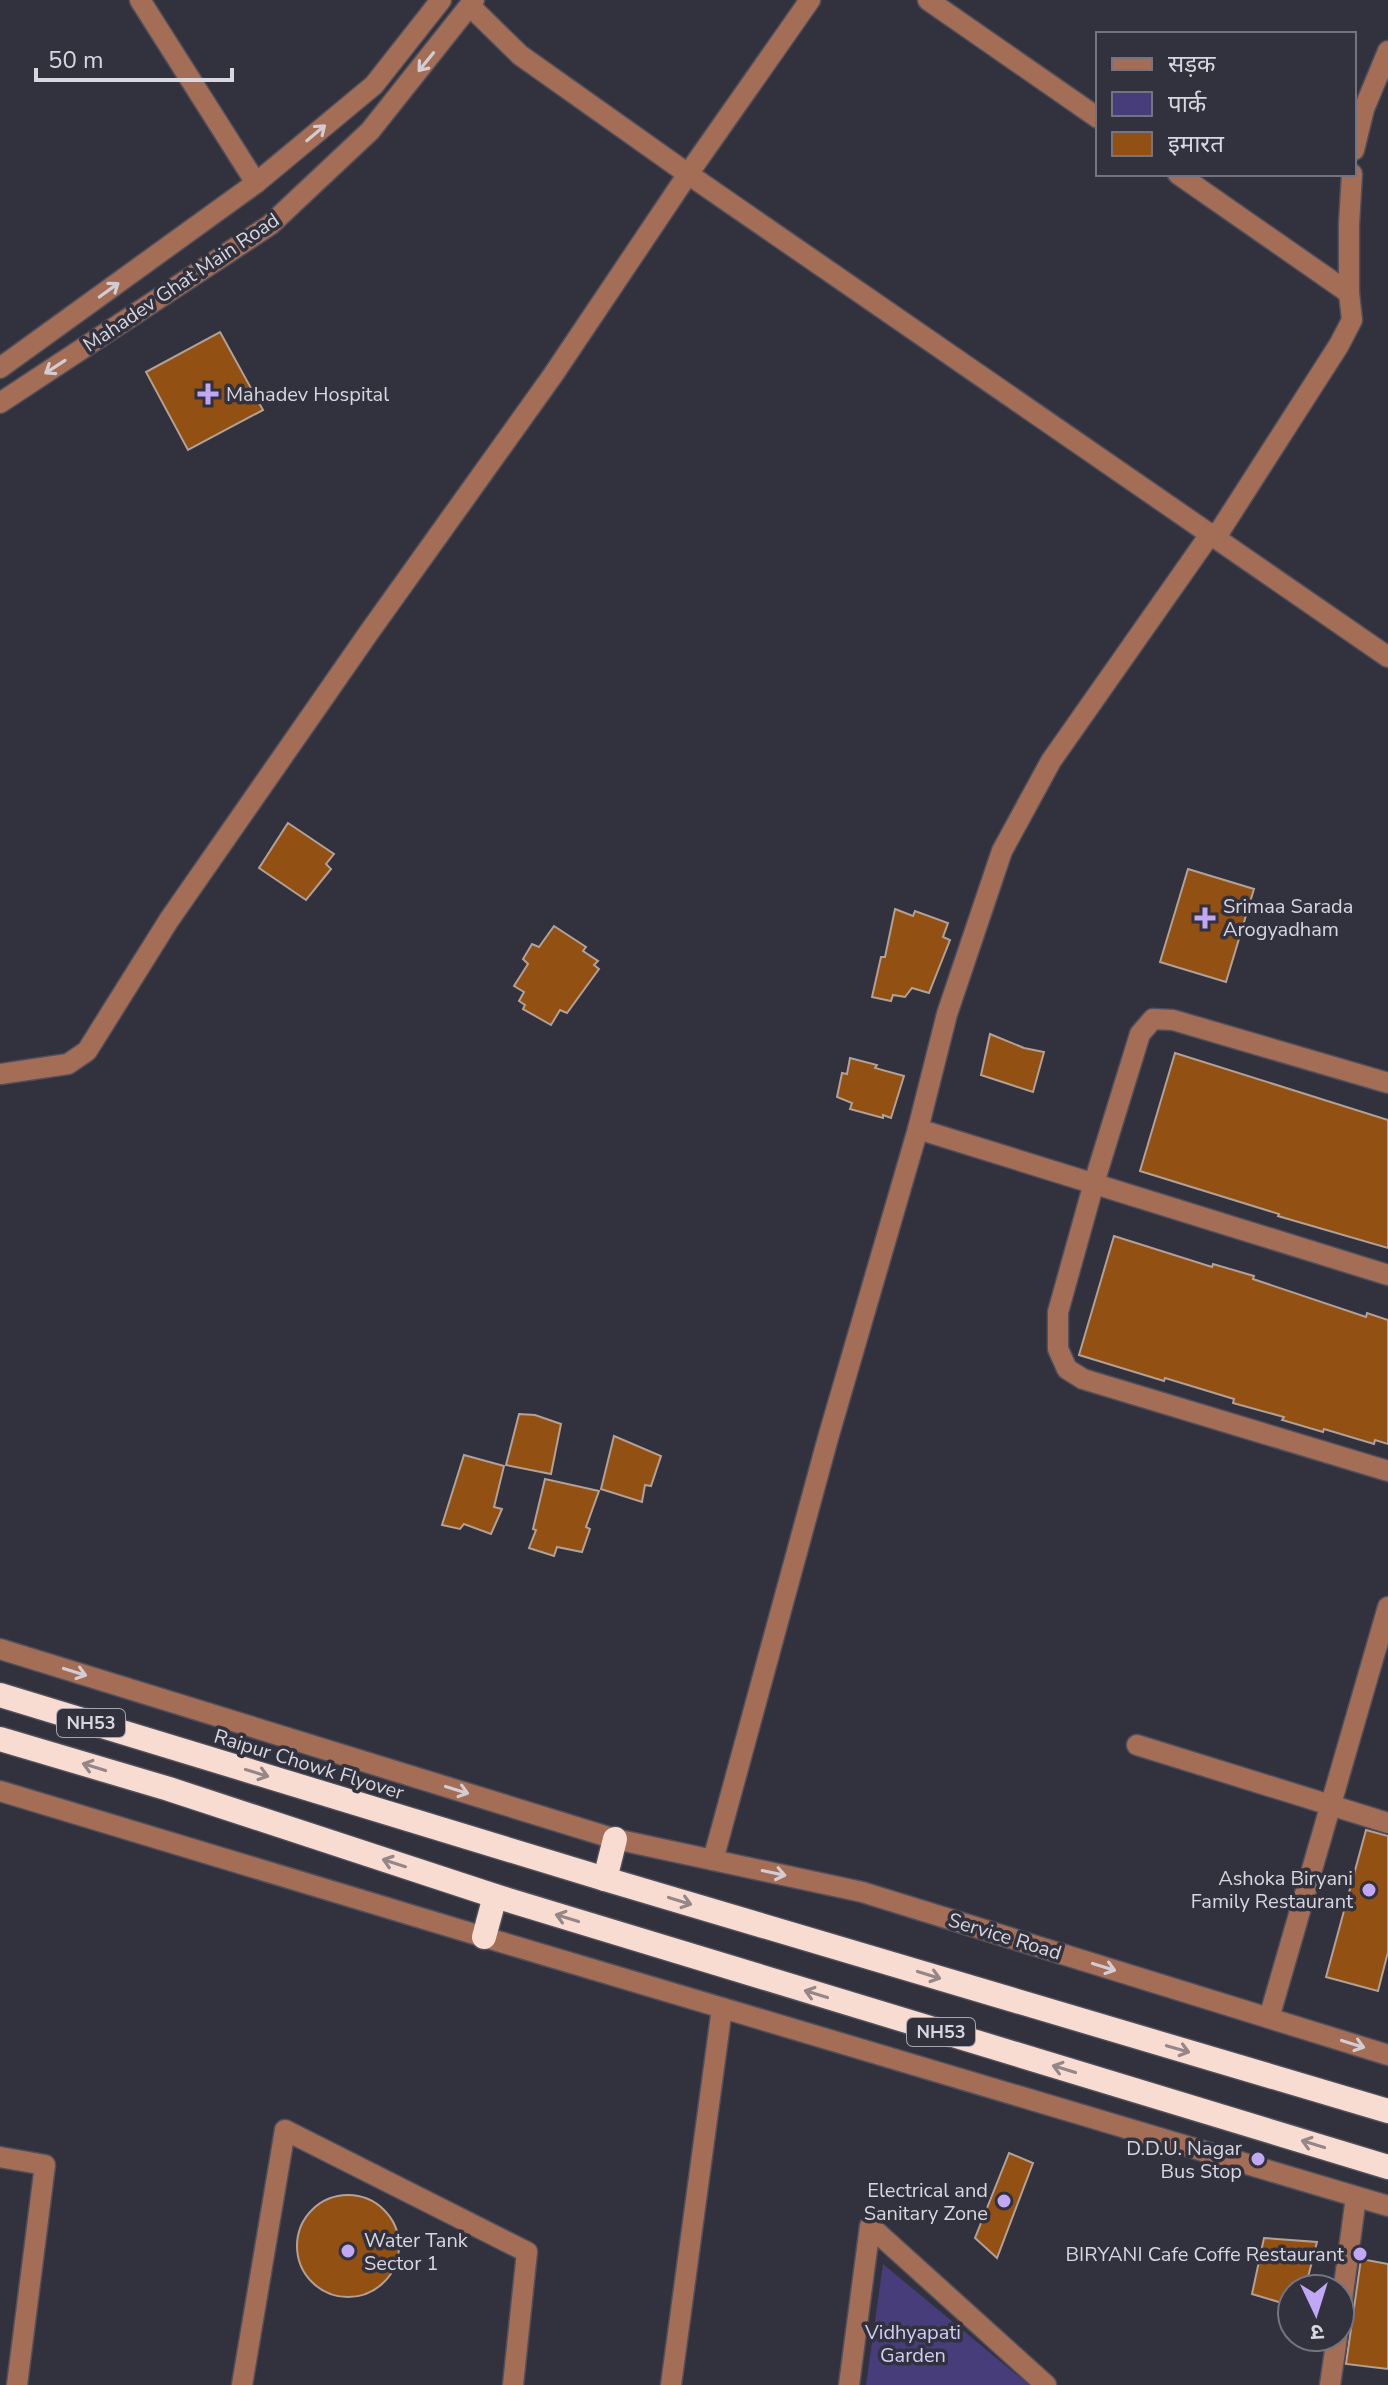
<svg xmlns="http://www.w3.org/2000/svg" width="1388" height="2385" viewBox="0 0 1388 2385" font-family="'Nunito Sans','Noto Sans Devanagari',sans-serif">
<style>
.green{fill:#473d7a}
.building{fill:#935013;stroke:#b1a197;stroke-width:2}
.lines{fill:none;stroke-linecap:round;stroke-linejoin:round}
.minor-casing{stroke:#504f5b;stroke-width:23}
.highway-casing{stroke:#504f5b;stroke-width:27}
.minor{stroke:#a46d56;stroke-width:20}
.highway{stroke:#f8dcd1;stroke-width:24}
.oneway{stroke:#d3ccd2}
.oneway2{stroke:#958688}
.poi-dot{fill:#c0a8f4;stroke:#32313e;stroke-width:3}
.labels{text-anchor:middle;stroke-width:7;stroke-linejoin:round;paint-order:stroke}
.shield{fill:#32313e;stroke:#a6a5af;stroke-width:2}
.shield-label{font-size:18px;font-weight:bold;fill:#d8d7e0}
.street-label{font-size:20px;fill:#d8d7e0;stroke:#32313e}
.poi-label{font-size:20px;fill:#d8d7e0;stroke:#32313e;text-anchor:end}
.park-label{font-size:20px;fill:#d0cdf7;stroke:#32313e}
</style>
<rect width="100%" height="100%" fill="#32313e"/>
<path class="green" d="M883,2264L1029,2385H866Z"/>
<g class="building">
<path d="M220,332L263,410L188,450L146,372Z"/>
<path d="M288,823L334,854L326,864L331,869L306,900L259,868Z"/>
<path d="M1188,869L1254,889L1226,982L1160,962Z"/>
<path d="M895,909L913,916L915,911L948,923L943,937L950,940L929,993L912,988L905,997L893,995L891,1001L872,997L881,957H885Z"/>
<path d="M554,926L586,947L583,951L598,961L594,965L599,969L567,1013L560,1010L551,1025L523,1009L525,1005L519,1001L524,992L514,986L528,964L523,959L532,944L539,947Z"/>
<path d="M990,1034L1024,1048L1044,1052L1033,1092L981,1075Z"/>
<path d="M1175,1053L1388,1120V1248L1278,1216L1279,1214L1140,1171Z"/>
<path d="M850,1058L877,1065L875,1068L904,1076L891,1118L883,1115V1118L850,1109L852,1103L837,1097L842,1073L847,1074Z"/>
<path d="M1114,1236L1212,1267L1213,1264L1254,1276L1253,1279L1366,1317L1367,1313L1388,1320V1444L1375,1440L1374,1444L1324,1429L1323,1432L1282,1420L1284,1417L1233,1403L1234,1399L1165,1378L1164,1381L1079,1355Z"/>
<path d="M519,1414L535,1415L561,1424L551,1474L506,1465Z"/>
<path d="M614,1436L661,1456L651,1486L645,1485L642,1502L601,1489Z"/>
<path d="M464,1455L504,1466L494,1507L502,1509L491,1534L464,1524L460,1529L442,1525Z"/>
<path d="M545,1479L599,1491L586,1527L590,1529L582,1552L557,1547L554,1556L529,1548L536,1530L533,1529Z"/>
<path d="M1366,1830L1388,1836V1952L1378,1991L1326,1977Z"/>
<path d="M1009,2153L1033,2163L997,2258L975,2238Z"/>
<circle cx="348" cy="2246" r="51"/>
<path d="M1264,2238L1317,2242L1305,2289H1292V2306L1252,2294Z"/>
<path d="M1361,2259L1388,2264V2369L1346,2364Z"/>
</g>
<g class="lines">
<g class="minor-casing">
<g id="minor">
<path d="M140,0L256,183"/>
<path d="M928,0L1098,118"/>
<path d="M470,6L520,55L688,174L1388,657"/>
<path d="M1354,150L1364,109L1388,51"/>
<path d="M1178,174L1349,293"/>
<path d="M0,368L256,183L374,85L441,0"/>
<path d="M0,403L270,225L370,131L474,0"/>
<path d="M1216,537L1339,345L1352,320L1349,293V224L1352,174"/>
<path d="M0,1074L68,1064L87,1051L169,920L370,631L553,375L688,174L810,0"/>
<path d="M1388,1083L1173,1020L1153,1019L1140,1034L1094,1183L1058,1312V1349L1067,1369L1083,1379L1388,1471"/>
<path d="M918,1129L1388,1275"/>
<path d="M0,1649L615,1839L862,1892L1388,2055"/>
<path d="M1137,1745L1388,1823"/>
<path d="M0,1791L484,1937L1388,2206"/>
<path d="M713,1860L828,1438L918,1129L947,1014L1002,851L1051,761L1211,533"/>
<path d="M1269,2018L1388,1607"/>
<path d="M0,2157L45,2165L17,2385"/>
<path d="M1340,2315L1356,2197"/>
<path d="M242,2385L285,2130L527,2252L513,2385"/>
<path d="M671,2385L722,2008"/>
<path d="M849,2385L870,2226L1046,2385"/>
<path d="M1330,2385L1337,2337"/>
</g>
</g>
<g class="highway-casing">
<g id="highway">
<path d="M0,1695L605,1879L1388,2111"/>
<path d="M0,1739L169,1789L495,1896L1388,2167"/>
<path d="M605,1879L615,1839"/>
<path d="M484,1937L495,1896"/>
</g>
</g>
<use href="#minor" class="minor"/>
<use href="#highway" class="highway"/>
</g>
<defs><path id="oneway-shaft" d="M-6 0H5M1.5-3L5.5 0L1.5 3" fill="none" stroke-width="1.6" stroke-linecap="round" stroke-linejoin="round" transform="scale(2)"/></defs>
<g class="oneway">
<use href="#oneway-shaft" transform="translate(426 62) rotate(129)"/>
<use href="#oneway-shaft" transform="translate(316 133) rotate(-40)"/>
<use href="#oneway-shaft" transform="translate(109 290) rotate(-36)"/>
<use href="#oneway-shaft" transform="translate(55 367) rotate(147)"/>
<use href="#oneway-shaft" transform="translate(75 1672) rotate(17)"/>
<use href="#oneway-shaft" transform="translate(457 1790) rotate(17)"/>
<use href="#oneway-shaft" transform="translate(774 1873) rotate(12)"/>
<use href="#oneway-shaft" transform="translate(1104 1967) rotate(17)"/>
<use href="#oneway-shaft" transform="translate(1353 2044) rotate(17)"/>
</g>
<g class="oneway2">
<use href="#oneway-shaft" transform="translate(94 1767) rotate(-163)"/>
<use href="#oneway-shaft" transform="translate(257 1773) rotate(17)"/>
<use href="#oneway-shaft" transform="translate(394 1863) rotate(-162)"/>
<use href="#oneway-shaft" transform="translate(680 1901) rotate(17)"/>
<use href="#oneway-shaft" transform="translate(567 1918) rotate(-163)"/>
<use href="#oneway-shaft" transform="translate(929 1975) rotate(17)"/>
<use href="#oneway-shaft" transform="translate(816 1994) rotate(-163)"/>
<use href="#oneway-shaft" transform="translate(1178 2049) rotate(16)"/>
<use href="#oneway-shaft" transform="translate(1064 2069) rotate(-163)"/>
<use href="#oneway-shaft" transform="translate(1313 2144) rotate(-163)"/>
</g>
<g class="poi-dot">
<path d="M204 382h8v8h8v8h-8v8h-8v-8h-8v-8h8z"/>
<path d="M1201 906h8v8h8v8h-8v8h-8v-8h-8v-8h8z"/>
<circle cx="1369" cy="1890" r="8"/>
<circle cx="1258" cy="2159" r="8"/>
<circle cx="1004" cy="2201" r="8"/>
<circle cx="348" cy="2251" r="8"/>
<circle cx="1360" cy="2254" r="8"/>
</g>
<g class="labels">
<g class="shield">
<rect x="57" y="1709" width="68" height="28" rx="6"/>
<rect x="907" y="2018" width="68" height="28" rx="6"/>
</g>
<g class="shield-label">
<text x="91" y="1729">NH53</text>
<text x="941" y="2038">NH53</text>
</g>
<g class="street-label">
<text transform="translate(181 282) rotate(-34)" y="7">Mahadev Ghat Main Road</text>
<text transform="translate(309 1764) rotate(17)" y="7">Raipur Chowk Flyover</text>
<text transform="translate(1005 1936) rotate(17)" y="7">Service Road</text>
</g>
<g class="poi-label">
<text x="226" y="401" text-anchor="start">Mahadev Hospital</text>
<text x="1223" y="913" text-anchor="start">Srimaa Sarada<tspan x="1223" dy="23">Arogyadham</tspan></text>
<text x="1353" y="1885">Ashoka Biryani<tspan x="1353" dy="23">Family Restaurant</tspan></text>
<text x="1242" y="2155">D.D.U. Nagar<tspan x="1242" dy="23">Bus Stop</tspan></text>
<text x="988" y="2197">Electrical and<tspan x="988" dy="23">Sanitary Zone</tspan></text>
<text x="364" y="2247" text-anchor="start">Water Tank<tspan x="364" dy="23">Sector 1</tspan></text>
<text x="1344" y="2261">BIRYANI Cafe Coffe Restaurant</text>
</g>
<g class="park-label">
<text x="913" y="2339">Vidhyapati<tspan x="913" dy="23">Garden</tspan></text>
</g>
</g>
<rect x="1096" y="32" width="260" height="144" fill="#32313e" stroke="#74737f" stroke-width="2"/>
<rect x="1112" y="58" width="40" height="12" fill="#a46d56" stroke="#74737f" stroke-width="2"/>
<text x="1168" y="72" font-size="24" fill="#d8d7e0">सड़क</text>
<rect x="1112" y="92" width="40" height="24" fill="#473d7a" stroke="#74737f" stroke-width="2"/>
<text x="1168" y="112" font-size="24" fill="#d8d7e0">पार्क</text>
<rect x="1112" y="132" width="40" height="24" fill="#935013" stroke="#74737f" stroke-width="2"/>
<text x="1168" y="152" font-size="24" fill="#d8d7e0">इमारत</text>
<g transform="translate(1316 2313) rotate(176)"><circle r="38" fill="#32313e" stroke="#74737f" stroke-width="2"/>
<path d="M0-6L14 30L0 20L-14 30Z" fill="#c0a8f4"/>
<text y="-12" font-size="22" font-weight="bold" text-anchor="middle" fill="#d8d7e0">उ</text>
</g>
<path d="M36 68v12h196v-12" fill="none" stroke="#d8d7e0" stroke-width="4"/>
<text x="48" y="68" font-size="24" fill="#d8d7e0" stroke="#32313e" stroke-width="6" paint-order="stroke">50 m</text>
</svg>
